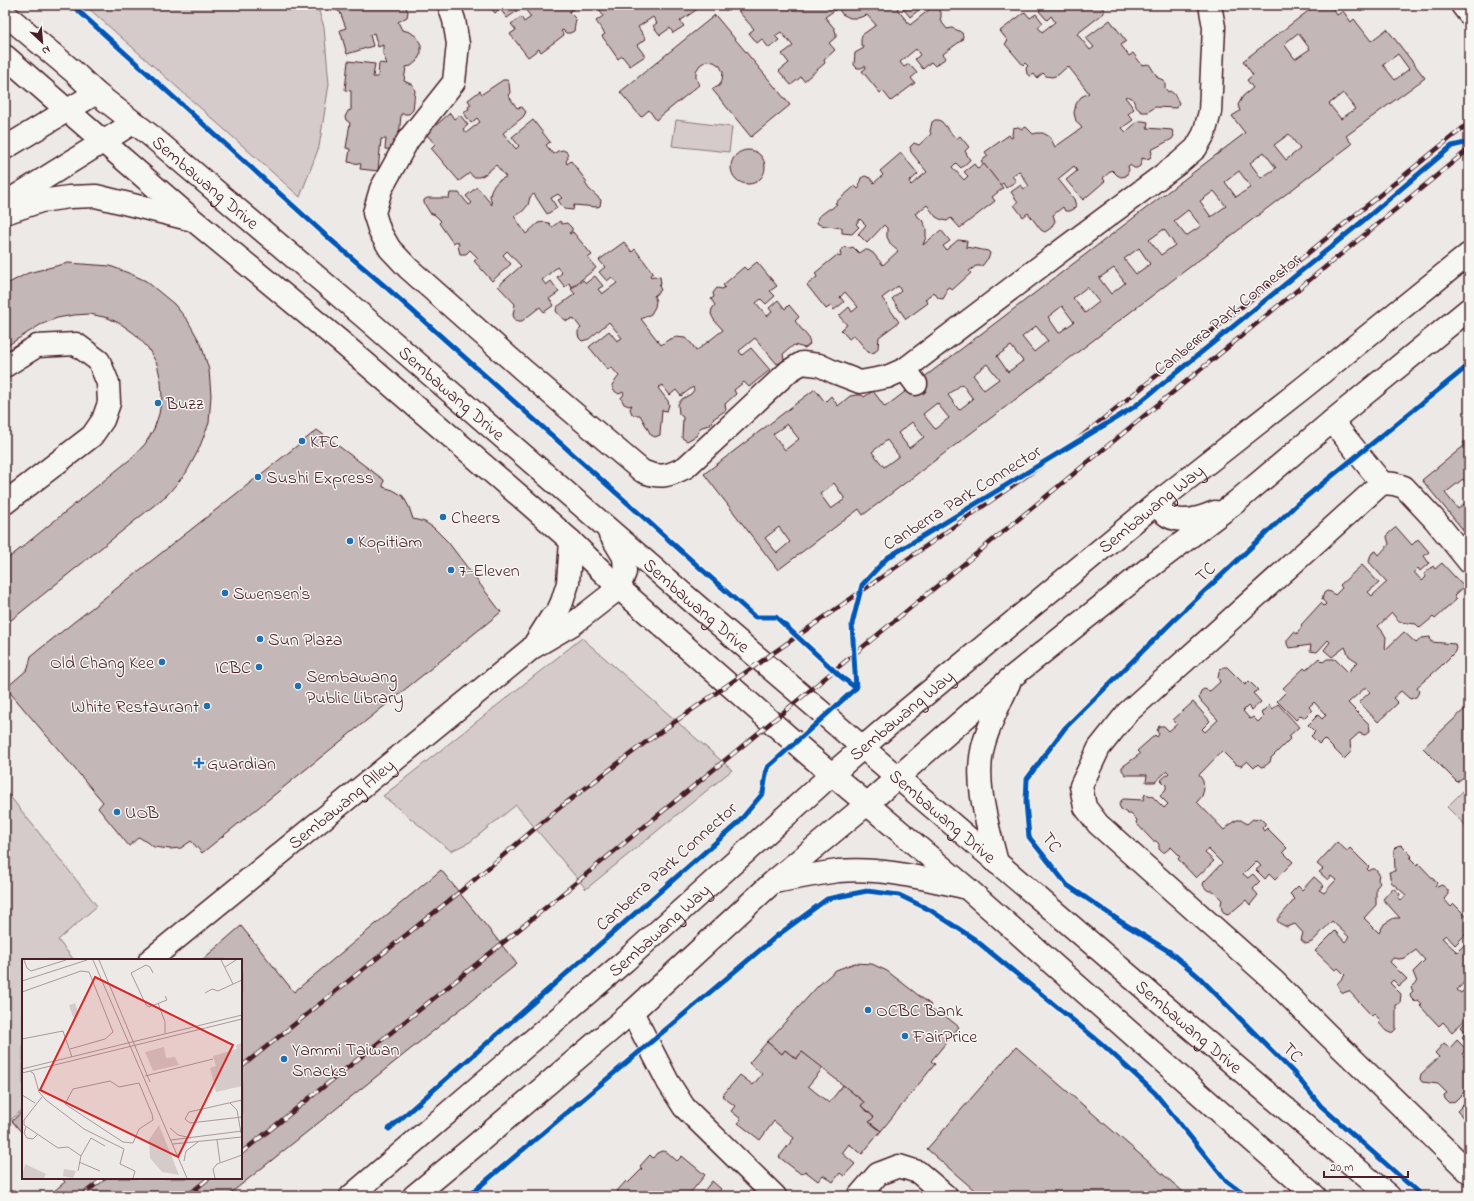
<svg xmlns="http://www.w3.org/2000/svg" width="1474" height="1201" viewBox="0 0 1474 1201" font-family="'Indie Flower',sans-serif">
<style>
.green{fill:#d4cbca;stroke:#8f757a}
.building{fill:#c4b7b7;stroke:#4a1f2b;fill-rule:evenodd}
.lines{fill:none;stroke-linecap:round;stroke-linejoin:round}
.minor-casing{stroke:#4a1f2b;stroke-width:25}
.major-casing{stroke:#4a1f2b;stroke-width:25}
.minor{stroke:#f6f6f2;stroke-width:22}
.major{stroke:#f6f6f2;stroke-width:22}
.rail-casing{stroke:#4a1f2b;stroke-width:4.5}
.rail{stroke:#f6f6f2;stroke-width:3;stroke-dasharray:9;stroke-linecap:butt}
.cycleway-casing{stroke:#f6f6f2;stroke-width:8}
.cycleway{stroke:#0057b8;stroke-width:5}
.poi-dot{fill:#1f6fb2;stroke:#f6f6f2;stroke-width:1.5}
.labels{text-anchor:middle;stroke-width:3;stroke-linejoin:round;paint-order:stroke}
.street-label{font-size:18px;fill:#4a1f2b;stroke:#f6f6f2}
.poi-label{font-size:18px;fill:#4a1f2b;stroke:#f6f6f2;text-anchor:start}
.inset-road{fill:none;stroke:#ab989b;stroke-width:1}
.view{fill:#d62828;fill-opacity:0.15;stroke:#d62828;stroke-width:2}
.inset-edge{fill:none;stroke:#4a1f2b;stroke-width:2}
</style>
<rect width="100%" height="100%" fill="#ece9e6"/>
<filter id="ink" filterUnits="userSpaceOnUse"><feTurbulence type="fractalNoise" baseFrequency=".025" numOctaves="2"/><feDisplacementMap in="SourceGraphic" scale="8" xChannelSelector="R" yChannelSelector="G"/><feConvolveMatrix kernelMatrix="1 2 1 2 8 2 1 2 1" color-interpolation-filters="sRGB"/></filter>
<g filter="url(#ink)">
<g class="green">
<path d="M85,5H317L324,27L329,84L319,147L300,197Z"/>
<path d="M676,120L732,127L729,152L672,146Z"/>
<path d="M582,638L732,770L586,889L516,805L470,842L451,851L383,796Z"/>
<path d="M1469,785V829L1447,807Z"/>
<path d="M5,790L97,906L58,940L74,960H23V1109L5,1125Z"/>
</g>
<g class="building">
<path d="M334,5H405L408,12L407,17L398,22L402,30L410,32L417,37L421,45V53L417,61L411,66L406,67L404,81L413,85L415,91L413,110L409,114H401L398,150L385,149L386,139H381L378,171L360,169L361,164L348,162L350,149L346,148L350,123L346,120L345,117L348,111L351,110V91L345,90L348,61L375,64L373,77H378L379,63L387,64L383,54V45L378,47L374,33L370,35L373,46L347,54L340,30L346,28L340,12L336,10Z"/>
<path d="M489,5H513L517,11L507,18L500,9L495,13Z"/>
<path d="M522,5H574L573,9L569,12L576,19L574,31L570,33H566L563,30L561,31L564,35L541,52L539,49L528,57L510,34L516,30L511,24L521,17L524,22L531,17Z"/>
<path d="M599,5H700L699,8L680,21L684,26L673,33L670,28L660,35L653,26L657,23L653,17L638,27L646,39L637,45L645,56L630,66L622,56L618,59L602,36L605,34L596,21L603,16L599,8Z"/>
<path d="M741,5H789L793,10L799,5H925L910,17L901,6L897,9L910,25L930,9H937L941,12V17L940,20L947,29L952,28L959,31L962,33L963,36L962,40L943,54L946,58L935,66L931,62L923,69L915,59L920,55L916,49L900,62L904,67L909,64L917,73L911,78L915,83L891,101L883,91L880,93L862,71L866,68L865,66L861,68H857L854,65L855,53L864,48L861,44V39L862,35L876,25L867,15L858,18H850L842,14L838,8L825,17L834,28L836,33V37L829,43L835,50L824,60L825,63L804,81L801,77L791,85L779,71L789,63L782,54L793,46L781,32L775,36L779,40L769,48L762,39L757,43L749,33L754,29L739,12V7Z"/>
<path d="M1046,5H1093L1094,6L1100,5L1104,10V13L1077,34L1090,50L1094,47L1086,38L1110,20L1126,41L1121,45L1129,56L1133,53L1142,65L1149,64L1158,78L1163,80L1165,83V88L1168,92L1170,91L1174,94L1179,103L1176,108L1155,107L1148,112H1142L1137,108L1132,98L1127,96L1125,97L1134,109L1128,114L1133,120L1122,128L1126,132L1138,121H1143L1148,122L1147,128L1172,130L1174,136L1172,139L1151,150L1152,153L1150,158L1145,159L1142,158V160L1140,166L1137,168H1134L1130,165L1128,166L1129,170L1126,176L1121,177L1117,175L1112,170L1103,178L1105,181L1083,200L1066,180L1077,171L1074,166L1058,179L1074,199L1076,206L1073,209L1069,211H1065L1063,207L1053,215L1055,221L1051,228L1045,232L1041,230L1028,213L1023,217L1014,205L1018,202L1011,192L1021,185L1024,189L1029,186L1019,171L1012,176L1016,181L1006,188L1003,183L1000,185L981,161L988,156L985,152L1009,135L1011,138L1013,137L1012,135L1013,128L1018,127L1022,129L1026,127L1033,134L1037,133H1043L1050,137L1055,147L1082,128L1076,121L1074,113L1076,104L1081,97L1089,93L1068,66L1058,75L1052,77L1046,76L1043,73L1037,78L1034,74L1031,76L1027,74L1026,68L1028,66L1025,63L1023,65L1005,44L1008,41L1000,31L1025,12L1030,18L1036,14L1043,23L1038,27L1042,32L1055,22L1051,16L1047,20L1039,11Z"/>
<path d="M1316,5H1330L1337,15L1343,11L1351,22L1354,19L1371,41L1387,29L1425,78L1346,136L1352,144L863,515L859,509L778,570L704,474L815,389L825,402L831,396L838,406L850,396L856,395H862L864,397L873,391L885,407L1245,133L1232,116L1240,111L1238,105L1243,96L1253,88L1247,80L1253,75L1243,61ZM1298,33L1310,49L1295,59L1284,44ZM1398,54L1409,69L1395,80L1383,65ZM1343,93L1355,109L1341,119L1329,104ZM1289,134L1300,149L1286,160L1274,145ZM1264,152L1276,168L1261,178L1250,163ZM1239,171L1251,187L1236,197L1225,182ZM1214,191L1226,206L1211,217L1200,201ZM1188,210L1201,226L1186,236L1174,221ZM1164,229L1175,245L1161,255L1149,240ZM1139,248L1150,264L1136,274L1124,259ZM1114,268L1125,283L1111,294L1099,278ZM1087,287L1099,302L1085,313L1073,298ZM1062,306L1074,322L1059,333L1048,317ZM1036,326L1048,341L1034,352L1022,337ZM1011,346L1023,361L1008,372L997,356ZM987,364L999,379L984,390L973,375ZM962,384L973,399L959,410L948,395ZM937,403L949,418L935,429L923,414ZM912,422L924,437L909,448L898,433ZM787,424L799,439L785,450L773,434ZM887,440L899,456L884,467L872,452ZM834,483L845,499L831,509L820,494ZM779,527L790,542L777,553L765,538Z"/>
<path d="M715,15L790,105L751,137L712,89L719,86L722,80L723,72L720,66L714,62L706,61L700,65L696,71V78L699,85L656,120L649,110L641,117L620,92Z"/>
<path d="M503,80H507L509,83L510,93L508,95L517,108L522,107L526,112L523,117L503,133L516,149L519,146L512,137L533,120L550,142L546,145L553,154L558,151L563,150L567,152L568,158L566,161L567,164L571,161L587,182L585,183L589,189L601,200L600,206L597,207L574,205L573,210L564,209L558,200L562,198L558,194L551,198L557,208L547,214L534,194L530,197L528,205L522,212L514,216L526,234L538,223L544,222L549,223L552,227L560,221L562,224L567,223L572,228V231L569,233L570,234L573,232L592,255L588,258L596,268L572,287L569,283L565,287L557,277L562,273L557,267L542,280L546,285L551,281L559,292L549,299L554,305L544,312L540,307L522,321H518L515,320L513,315L515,304L498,286L521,266L507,251L503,255L511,264L492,281L474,261L478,258L470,250L466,254H460L458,246L459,244L457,241L453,243L439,223L441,221L435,215L430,213L424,203V200L427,198H449L450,193H459L469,205L472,203L466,196L477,187L492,205L490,196L492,188L498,181L506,177L496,165L484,175L479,177H473L470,173L459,181L431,148L435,144L426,134L450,113L454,119L460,115L468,125L463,129L466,133L480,122L477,118L471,123L463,112L469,109L468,107L471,105L468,100L480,91L482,94Z"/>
<path d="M935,120H939L942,122L956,139L960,136L969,147L965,151L970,160L961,168L956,163L952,167L964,180L968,176L964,172L974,164L978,169L984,164L1003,188L992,197L995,201L960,228L951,218L947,221L942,220L936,217L927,205L915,214L922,220L926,228V237L923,245L941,230L950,241L943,246L946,250L958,240L967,241L966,247L988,251L990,253L989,257L982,266H976L969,271L971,273L952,290L949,287L946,289L947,292L943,299L938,298L934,292L925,299L928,303L906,319L892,299L901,291L898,286L882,298L899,322L879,337L878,348L875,352L871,353L868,352L854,335L849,339L841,330L847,325L839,316L849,307L852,312L858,307L845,292L840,297L844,302L834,310L831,306L826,309L807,285L817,277L815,273L837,255L840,257L841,256L840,251L845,247L850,248L853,247L859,253L863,250H868L873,253L883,265L898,251L891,245L887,237V228L884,225L867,243L858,234L866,225L860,219L856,224L859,227L852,234L842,233V228L820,225L817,223L818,217L829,209H831L837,204L835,203L855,186L858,189L860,187L859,184L861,178L865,176L870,178L874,183L883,175L880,171L901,153L918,174L909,182L911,185L927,172L911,152L910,147L914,143L919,145L931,134L930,131L931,127L932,122Z"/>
<circle cx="748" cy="167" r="17"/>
<path d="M624,242L632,252L635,249L653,273L650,275L651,277L653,276L660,277L661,284L659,286L661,290L654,296L656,301L655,307L651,314L641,319L661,345L668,340L676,337L685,338L692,344L696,351L723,330L714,320L711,314L712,309L715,305L711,299L714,297L713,293L717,288L722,289L725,287L723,285L744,267L747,270L757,262L777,286L770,291L775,296L766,304L761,299L756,303L767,316L772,312L769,308L778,300L785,309L789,305L799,317L795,321L808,337L810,344L805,348L794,345L783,354L784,360L782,362L777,364L755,338L739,351L742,355L751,348L770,370L749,387L744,382L734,390L736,394L725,404L726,410L713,419L710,425L702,427L698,430L699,432L696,436L687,441L682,438L683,417L679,414L678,404L682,399L691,394L694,390L693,387L681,396L676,390L670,395L662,385L658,388L668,401L669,405L667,411L662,410L660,435L655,437L651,435L640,415H636L632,414L630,409L632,405L629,406L624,404L621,398L624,394L623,392L619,394L613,390L612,385L619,376L611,367L608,370L589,347L609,331L617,341L622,338L609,322L589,339L582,341L579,338L578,334V331L581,328L573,318L567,321L561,317L556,311L557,307L575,294L571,289L583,280L586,283L595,276L603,286L598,289L602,294L617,283L612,277L607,281L599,272L605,267L599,260Z"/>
<path d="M68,263L110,266L131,274L146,281L174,304L188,321L201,344L209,370L211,395L209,423L198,451L186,473L167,495L5,625V561L133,457L145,444L154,429L159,414L162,397L161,381L157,364L148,348L135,334L121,324L108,318L90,314L74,315L57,318L40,325L5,347V285L28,273Z"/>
<path d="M317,430L384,480L383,487L393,490L403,496L409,507L413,519L425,522L434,528L448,542L501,612L202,853L191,841L181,848L170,849L154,847L139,837L129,846L98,808L103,802L6,688L28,669L31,656Z"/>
<path d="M1469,438V488L1463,479L1445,493L1458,509L1469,500V537L1422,480L1465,445L1463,443Z"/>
<path d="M1395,528H1397L1412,545L1418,539L1429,552L1424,556L1429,563L1420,571L1418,568L1414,572L1422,581L1426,577L1424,574L1433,566L1435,569L1442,563L1464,587L1454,596L1457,599L1435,619L1433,617L1420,628L1416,624L1399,622L1392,613L1378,626L1383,632L1386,637L1385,650L1404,632L1416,643L1422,638L1430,637L1431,642L1455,644L1456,649L1454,653L1440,667L1417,687L1419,690L1418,694L1416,697L1410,699L1401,691L1393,698L1398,703L1378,722L1359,702L1370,692L1366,687L1348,703L1369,724L1370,731L1365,735L1359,733L1350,741L1351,752L1344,759L1324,739L1319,744L1311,736L1315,732L1308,725L1318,715L1322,719L1326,715L1314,702L1309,707L1312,711L1305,718L1301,715L1296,720L1277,701L1286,692L1283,688L1304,668L1306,670L1319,658L1323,662L1327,659H1335L1348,672L1358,662L1349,656L1345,647L1332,657L1324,650L1330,642L1328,640L1317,652L1310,651L1311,645L1289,648L1287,644V640L1294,632L1297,634L1302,626L1301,625L1321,603L1324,606L1326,604L1322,599L1324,593L1327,591L1331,592L1335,595L1342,588L1340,585L1362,565L1379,583L1368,592L1372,596L1387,582L1369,562L1370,557L1372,553L1376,551L1379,555L1389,544L1387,537L1388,534Z"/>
<path d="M1224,667H1227L1245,685L1249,681L1258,690L1253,693L1261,702L1252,710L1248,706L1243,711L1250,719L1253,717L1258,722L1264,716L1261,713L1269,705L1272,709L1278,704L1299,727L1289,736L1291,738L1271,758L1270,762L1265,766L1261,767L1258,764L1254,768L1247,761L1241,766L1235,764L1222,751L1199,775L1203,781L1204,789L1202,796L1197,802L1224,830L1233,822L1237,820H1241L1247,824L1253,819L1255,820L1260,818L1265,823V825L1262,828L1264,831L1267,828L1287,848L1283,852L1293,862L1275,880L1269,874L1265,879L1256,870L1261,866L1256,861L1243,874L1248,878L1253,874L1260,882L1253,889L1258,895L1250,905L1246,900L1228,915L1225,914L1222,910L1221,904L1222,900L1213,891H1209L1206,889L1203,885L1204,882L1222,863L1208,849L1205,853L1214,861L1196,878L1178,859L1180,856L1171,847L1165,852H1162L1159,849V844L1156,841H1153L1136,823L1137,820L1131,814H1128L1121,809L1119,805L1121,801L1123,799L1143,800L1145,794L1152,796L1164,808L1168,804L1160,796L1166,789V785L1161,780L1169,773L1167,771L1155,782H1146L1147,775H1126L1122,770V767L1140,754L1137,751L1155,735L1157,737L1159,734L1157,731L1159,726H1164L1169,731L1177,724L1173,720L1193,702L1210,721L1202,729L1205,732L1218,720L1200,700L1199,697L1201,691L1204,689L1210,691L1220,682L1218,678L1219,673L1220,669Z"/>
<path d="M1466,708L1469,709V773L1457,782L1423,748Z"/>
<path d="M1337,842L1347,851L1350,848L1369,867L1367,869L1369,871L1372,869H1375L1379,874L1378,880L1380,883L1376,888V905L1364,918L1379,933L1384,924L1394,918H1400L1383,899L1393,888L1400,894L1398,898L1401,901L1406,895L1391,882L1389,872L1395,871L1394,849L1397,846L1401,845L1412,856L1410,858L1417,865L1418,863L1437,883L1435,886L1437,887L1442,885L1448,890V894L1444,899L1451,907L1454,904L1469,919V931L1455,945L1446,935L1442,938L1457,952L1469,940V981L1467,979L1457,990L1461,993L1464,990L1469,995V1016L1452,1032L1443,1022L1439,1026L1420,1006L1422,1004L1418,1000L1415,1001L1411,997L1410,994L1413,991L1411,988L1417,982L1413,972L1425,960L1416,950L1405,958L1399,959L1393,958L1390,962L1407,979L1399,986L1393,980L1390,983L1401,994L1400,1003L1396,1005V1029L1393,1032L1390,1033L1386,1031L1379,1023L1380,1020L1374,1013L1372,1016L1349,991L1343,993L1340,990L1337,984L1345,975L1338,968L1335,970L1315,951L1335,931L1345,942L1349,937L1332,921L1312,942L1306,944L1301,940L1303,933L1295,924L1287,927L1279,923L1277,920L1295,899L1290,894L1298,886L1302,890L1314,877L1324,886L1319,890L1324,893L1336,880L1331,876L1328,880L1319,872L1323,869L1317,864Z"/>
<path d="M441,870L517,964L227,1196H48L65,1182L62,1178H241V960H202L241,926L294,992Z"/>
<path d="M855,963L872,964L887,971L931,1005L929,1008L936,1013L938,1010L959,1027L931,1061L935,1064L881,1131L869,1122L874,1117L861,1106L864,1102L802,1052L796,1059L785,1050L782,1054L767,1042L819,985L836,970Z"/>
<path d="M1469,1018V1044L1462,1037L1466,1032L1461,1027Z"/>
<path d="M1457,1040L1466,1049L1462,1054L1467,1059L1469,1057V1087L1455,1101L1449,1103L1445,1099L1444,1095L1447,1093L1438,1084L1422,1082L1420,1079L1421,1074L1439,1057L1435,1053L1444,1043L1450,1048Z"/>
<path d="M767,1042L782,1054L785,1050L796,1059L802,1052L823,1068L808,1086L829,1103L843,1085L864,1102L861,1106L874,1117L869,1122L881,1131L862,1154L849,1144L842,1153L855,1164L844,1176L840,1173L833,1182L823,1175L818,1181L805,1171L801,1174L779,1157L794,1138L774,1121L760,1140L738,1123L741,1119L731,1111L735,1106L722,1096L740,1075L753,1085L762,1074L749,1063Z"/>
<path d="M1016,1047L1188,1196H981L927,1149Z"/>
<path d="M1469,1099V1124L1457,1111Z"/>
<path d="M23,1111V1134L12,1121Z"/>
<path d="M662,1151L667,1152L677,1161L682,1156L705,1175L691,1192L695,1196H616L619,1193L617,1191L626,1181L628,1183L642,1169L640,1166L650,1155L653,1158L657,1153Z"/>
<path d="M712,1181L721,1189L717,1194L719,1196H700Z"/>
</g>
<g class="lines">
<g class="minor-casing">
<g id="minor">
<path d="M449,5L454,20L458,44L454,82L408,140L381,189L374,213L380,232L390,249L408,268L522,369L642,471C660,479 669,476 686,467L789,371L802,363L819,365L834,372L860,382L887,377L905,369L1062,250L1179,163L1196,148L1204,134L1210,112L1214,27L1210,5"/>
<path d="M1462,5L1469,14"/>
<path d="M5,148L96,93"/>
<path d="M5,203L133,123"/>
<path d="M5,366L37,346L76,344L99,361L108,383L109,403L103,420L92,436L5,503"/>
<path d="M905,369L916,384"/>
<path d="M1332,421L1382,483"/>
<path d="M1469,562L1435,520L1404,487L1394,484L1382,483L1127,713L1099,748L1081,786L1085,807L1098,824L1274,981L1325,1032L1469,1172"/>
<path d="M534,645L551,618L557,613L562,602L568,583L571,541"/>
<path id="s1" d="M150,960L532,648L573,624L619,588L625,572L624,557L609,532"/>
<path d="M632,1012L668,1082L684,1107L775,1196"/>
<path d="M859,1196L878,1174L899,1166L918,1172L946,1196"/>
</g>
</g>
<g class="major-casing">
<g id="major">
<path id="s2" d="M5,14L74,72L96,93L150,135L363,316L695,604L1173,1013L1389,1196"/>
<path d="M5,56L192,219L341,342L529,504L571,541L619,588L809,755L968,889L1315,1196"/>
<path d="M5,213L41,201L69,197L96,196L189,219"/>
<path d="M1158,502C1160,505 1161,511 1164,513C1178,526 1201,518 1215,512"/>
<path d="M997,863C988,826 973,780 984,743C990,722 1000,703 1009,683"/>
<path d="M774,882C795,878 817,874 838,871C881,867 922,878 963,887"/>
<path id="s3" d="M351,1196L625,961L831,775L890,724L1158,502L1303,388L1469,254"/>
<path d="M414,1196L472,1148L632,1012L773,882L867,804L1012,677L1154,564L1236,502L1332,421L1469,309"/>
</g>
</g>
<use href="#minor" class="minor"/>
<use href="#major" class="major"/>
<g class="rail-casing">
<g id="rail">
<path d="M241,1067L461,891L558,809L646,742L1072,444L1469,123"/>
<path d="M241,1153L494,950L1469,149"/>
<path d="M81,1196L104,1178"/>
<path d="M187,1196L209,1178"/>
</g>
</g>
<use href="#rail" class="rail"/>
<g class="cycleway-casing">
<g id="cycleway">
<path d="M72,5L331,240L387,288L755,617H776L840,676L856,688"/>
<path d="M856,688L852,624L862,585L887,558L1134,407L1364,220L1452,146L1469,142"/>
<path d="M389,1129L738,823L763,793L767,768L856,688"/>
<path d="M468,1196L778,935L827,899L867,891L899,895L930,910L973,938L1102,1044L1155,1093L1226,1181L1246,1196"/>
<path d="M1422,1196L1321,1106L1294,1073L1199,977L1170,952L1123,923L1067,885L1029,837L1026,802L1027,779L1065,728L1174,620L1296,505L1469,365"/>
</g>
</g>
<use href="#cycleway" class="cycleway"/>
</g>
</g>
<g class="poi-dot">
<circle cx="158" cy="403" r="4"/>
<circle cx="302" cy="441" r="4"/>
<circle cx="258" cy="477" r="4"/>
<circle cx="443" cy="517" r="4"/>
<circle cx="350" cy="541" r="4"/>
<circle cx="451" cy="570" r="4"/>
<circle cx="225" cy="593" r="4"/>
<circle cx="260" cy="639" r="4"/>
<circle cx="162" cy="662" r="4"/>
<circle cx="259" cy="667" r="4"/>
<circle cx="298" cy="686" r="4"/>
<circle cx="207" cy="706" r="4"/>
<path d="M197 757h4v4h4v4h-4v4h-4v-4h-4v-4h4z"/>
<circle cx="117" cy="812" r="4"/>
<circle cx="868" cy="1010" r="4"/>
<circle cx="905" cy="1036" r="4"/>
<circle cx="284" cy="1059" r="4"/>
</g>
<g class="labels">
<g class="street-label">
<text dy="6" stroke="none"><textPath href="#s2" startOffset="262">Sembawang Drive</textPath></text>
<text transform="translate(1227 314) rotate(-39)" y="6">Canberra Park Connector</text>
<text dy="6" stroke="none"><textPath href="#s2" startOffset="586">Sembawang Drive</textPath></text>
<text transform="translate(962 497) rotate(-32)" y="6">Canberra Park Connector</text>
<text dy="6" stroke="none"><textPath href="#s3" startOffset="1055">Sembawang Way</textPath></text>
<text transform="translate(1205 572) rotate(-43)" y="6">TC</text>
<text dy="6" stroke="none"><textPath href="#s2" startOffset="910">Sembawang Drive</textPath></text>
<text dy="6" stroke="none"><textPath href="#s3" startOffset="731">Sembawang Way</textPath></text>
<text dy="6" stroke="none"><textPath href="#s1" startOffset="247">Sembawang Alley</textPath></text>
<text dy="6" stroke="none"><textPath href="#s2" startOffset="1234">Sembawang Drive</textPath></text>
<text transform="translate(1052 842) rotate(53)" y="6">TC</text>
<text transform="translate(666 866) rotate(-42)" y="6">Canberra Park Connector</text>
<text dy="6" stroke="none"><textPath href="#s3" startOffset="407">Sembawang Way</textPath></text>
<text dy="6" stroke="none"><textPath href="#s2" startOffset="1558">Sembawang Drive</textPath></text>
<text transform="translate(1293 1052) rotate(46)" y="6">TC</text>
</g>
<g class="poi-label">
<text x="166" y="409">Buzz</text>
<text x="310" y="447">KFC</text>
<text x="266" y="483">Sushi Express</text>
<text x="451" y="523">Cheers</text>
<text x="358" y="547">Kopitiam</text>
<text x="459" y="576">7-Eleven</text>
<text x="233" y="599">Swensen's</text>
<text x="268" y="645">Sun Plaza</text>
<text x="154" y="668" text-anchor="end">Old Chang Kee</text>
<text x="251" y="673" text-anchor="end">ICBC</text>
<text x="306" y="682">Sembawang<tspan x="306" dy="21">Public Library</tspan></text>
<text x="199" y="712" text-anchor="end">White Restaurant</text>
<text x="207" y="769">Guardian</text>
<text x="125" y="818">UOB</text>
<text x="876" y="1016">OCBC Bank</text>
<text x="913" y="1042">FairPrice</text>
<text x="292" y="1055">Yammi Taiwan<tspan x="292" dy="21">Snacks</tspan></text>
</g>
</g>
<g transform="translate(22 959)">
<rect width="220" height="220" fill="#ece9e6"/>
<path d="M53,44L57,56L51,58L47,46ZM220,84V127L194,133L188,109L194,107L191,97L215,90L214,86ZM142,88L144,99L153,98L157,106L131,112L123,93ZM137,166L157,216L140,213L128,199L127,181ZM3,205L24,215L22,219H0ZM42,210L54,212L51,219L41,217Z" fill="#d4cbca"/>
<path class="inset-road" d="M2,1L5,9L9,12L44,1M71,1L165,219M77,1L128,123M199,1L211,25M203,8L214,1M131,14L128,8L124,6L109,14L124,46L127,48L145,41L143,37M0,22L65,1M0,33L59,12L67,13L91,73L83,80L48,90M183,34L190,30L196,32L220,21M136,44L143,63V74M0,80L41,72L50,98M0,110L220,56M8,112L12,115L17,133L24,141L62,170L102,190L98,205L113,212L111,219M0,114L220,60M123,117L191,100M88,122L97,128L117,124L130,155L131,161L117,170L111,184L101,183L43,145L51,130ZM0,136L13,144M20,138L2,161V166L36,189L46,188L59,197M220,141L167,153L163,160L168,164L220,158M208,144L215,151L219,174M4,168L2,174L5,179L11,180L16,175M148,169L156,176L169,179M149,181L220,172M195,181L198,203M151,185L220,178M162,202L164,192L176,183M57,203L78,212M56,212L59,197L69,179L83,187M193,219L191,210L195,205L220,196"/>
<path class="view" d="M73,18L211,86L156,198L18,131Z"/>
<rect width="220" height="220" class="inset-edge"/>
</g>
<rect width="1474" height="1201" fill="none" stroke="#f6f6f2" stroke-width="20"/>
<rect x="10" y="10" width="1454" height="1181" fill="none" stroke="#4a1f2b" stroke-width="1.5" filter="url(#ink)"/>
<g transform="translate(42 42) rotate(154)" stroke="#f6f6f2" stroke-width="3" paint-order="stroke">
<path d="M0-3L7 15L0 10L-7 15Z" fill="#4a1f2b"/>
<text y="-6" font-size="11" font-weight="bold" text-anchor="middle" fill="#4a1f2b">N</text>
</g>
<path d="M1324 1171v6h84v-6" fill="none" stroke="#4a1f2b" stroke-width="2"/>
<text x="1330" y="1171" font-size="12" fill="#4a1f2b" stroke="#f6f6f2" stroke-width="3" paint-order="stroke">20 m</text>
</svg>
